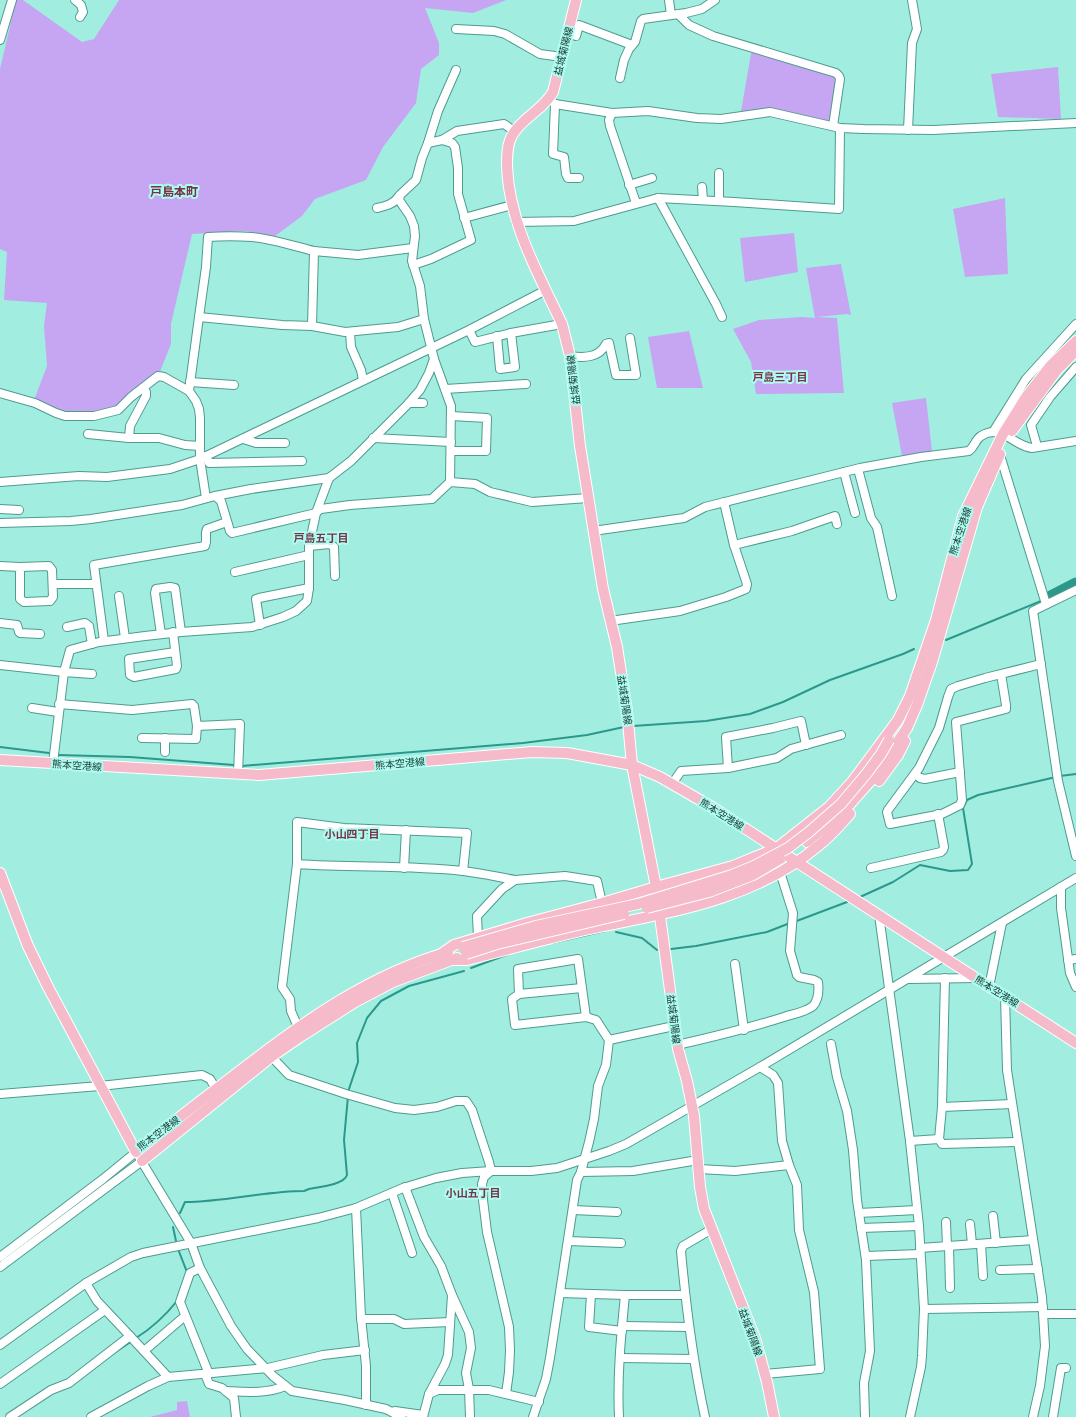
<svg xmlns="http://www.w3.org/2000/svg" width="1076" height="1417" viewBox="0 0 1076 1417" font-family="'IBM Plex Sans','Noto Sans JP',sans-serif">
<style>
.green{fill:#c6a5f3}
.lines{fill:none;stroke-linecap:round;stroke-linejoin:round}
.stream{stroke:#2b988b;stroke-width:2}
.river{stroke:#2b988b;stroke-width:11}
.minor-casing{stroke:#4e9b90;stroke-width:10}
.major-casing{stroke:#fff;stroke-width:12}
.minor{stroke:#fff;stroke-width:8}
.major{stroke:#f5bbca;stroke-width:10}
.major-bridge-casing{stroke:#fff;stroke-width:12;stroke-linecap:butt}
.major-bridge{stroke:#f5bbca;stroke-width:10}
.labels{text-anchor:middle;stroke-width:4;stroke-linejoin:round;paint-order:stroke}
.street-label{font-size:10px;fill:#193934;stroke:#aefbef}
.neighbourhood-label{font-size:11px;font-weight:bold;fill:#793348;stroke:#aefbef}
.quarter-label{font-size:12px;font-weight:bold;fill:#793348;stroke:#aefbef}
</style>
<rect width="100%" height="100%" fill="#a1eee1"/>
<g class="green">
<path d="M16,0H23L82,42L94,39L119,0H506L473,13L425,8L439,43V55L421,69L416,103L383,147L366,180L315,199L302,216L275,236L245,231L192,234L171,324V344L159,374L120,404L109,410L91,413L74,414L63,412L34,400L47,366L44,326L47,303L4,300L7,252L0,249V69Z"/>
<path d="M752,48L836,73L833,126L770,112L740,117Z"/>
<path d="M1058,67L1061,119L998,117L991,74Z"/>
<path d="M1005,198L1008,274L965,277L953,209Z"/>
<path d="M794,233L798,272L745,282L740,238Z"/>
<path d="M841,264L851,315L847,314L817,317L837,318L844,393L756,394L751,362L733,329L759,320L802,317L815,318L806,268Z"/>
<path d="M689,331L703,388H657L648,337Z"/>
<path d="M926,398L932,451L902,456L892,403Z"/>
<path d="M187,1401L190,1417H150L177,1410V1402Z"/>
</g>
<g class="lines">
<g class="stream">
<path d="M946,640L1041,601"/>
<path d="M633,726L706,721L750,714L783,702L830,680L903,654L914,649"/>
<path d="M0,747L49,753"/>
<path d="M58,755L130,757L234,765"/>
<path d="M242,766L523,743L587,735L624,727"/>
<path d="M1060,776L1076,774"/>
<path d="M860,897L893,882L920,865L950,871L968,870L972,864L963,808L967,800L978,795L1056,777"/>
<path d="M794,922L847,902"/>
<path d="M616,932L642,938L657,950"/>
<path d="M552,943L605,931"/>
<path d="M671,949L696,946L767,932L790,923"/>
<path d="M471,968L509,954"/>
<path d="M348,1092L358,1062L357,1043L367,1018L381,1001L409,986L464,971"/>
<path d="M180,1213L185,1202C225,1202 264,1191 304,1191L309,1189C318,1187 344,1185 347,1175L344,1140L348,1096"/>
<path d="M173,1227L176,1241"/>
<path d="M178,1249L187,1272"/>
<path d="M136,1338C152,1328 165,1316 177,1301"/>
<path d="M111,1355L132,1341"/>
</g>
<path class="river" d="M1047,598L1076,583"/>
<g class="minor-casing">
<g id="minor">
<path d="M75,0L81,5L83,12L80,17"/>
<path d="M669,0L671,15"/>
<path d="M678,14L689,25L713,36L836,73L839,76L840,79L833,126"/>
<path d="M456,29L494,31L505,34L540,54L562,57"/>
<path d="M568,33L576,36L579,25L632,45"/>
<path d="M0,40L12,0"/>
<path d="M620,78L624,60L629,49L635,42L641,21L643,19L686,13L702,9L715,0"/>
<path d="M549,99L555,104L612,113L648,111L697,118L721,119L770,112L840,128L863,129L933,130L1076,123"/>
<path d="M555,104L553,154L564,157L566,174L568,178H579"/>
<path d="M612,113L609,120L610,126L636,203"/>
<path d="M908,130L912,43L917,29L912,0"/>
<path d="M428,143L438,111L456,70"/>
<path d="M629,185L652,178"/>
<path d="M702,187L703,200"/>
<path d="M658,198L716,304L722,317"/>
<path d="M719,201V173"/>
<path d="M377,208C386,206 394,204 399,196"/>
<path d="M464,218L512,205"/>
<path d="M516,222L574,221L658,198L734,202L839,209L840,128"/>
<path d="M413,265L431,259L471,240L458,194V168L455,147L452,143L442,140"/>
<path d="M199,317L206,267L208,237C223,236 237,236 252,237C273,239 294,246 314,251"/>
<path d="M312,326L314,251L358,255L413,248"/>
<path d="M469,330L475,342L511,333L562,324"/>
<path d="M350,332L351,347L361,370L363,380"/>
<path d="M497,336L500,369L515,367L511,333"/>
<path d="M609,343L616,375H636L630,338"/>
<path d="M570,356C584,358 599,358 606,344"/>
<path d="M190,382L234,385"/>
<path d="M445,389L526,384"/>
<path d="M0,393L35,403L56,413L65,416H94L118,410L131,397L158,376L164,377L189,391"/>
<path d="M409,403H423"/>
<path d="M993,432L1026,379L1076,324"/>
<path d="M88,434L129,438H159L185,445L200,446"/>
<path d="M129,438L130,426L146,396V392L143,388"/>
<path d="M373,438L451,442"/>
<path d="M243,439L256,443H285"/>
<path d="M1037,446L1031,425L1050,397L1076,367"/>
<path d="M451,451H486L487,418L451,416"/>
<path d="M999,452L1046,604"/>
<path d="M206,456L209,463L302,461"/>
<path d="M858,469L871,518L877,527L892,596"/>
<path d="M844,472L855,513"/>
<path d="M0,482L79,476L107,477L170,469L200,459L469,330L546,290"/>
<path d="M450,482L451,406L434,359L424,319L420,286L412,261L415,236L414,226L410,216L399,200L400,195L416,180L422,158L428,143L442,140L457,131L504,124L514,131"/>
<path d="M215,496L251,489L329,478L351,461L407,405L420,390L429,373L434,359"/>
<path d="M206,498L200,459V418L199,409L196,401L189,391L199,317L282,325L312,326L345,332L398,327L424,319"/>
<path d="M0,509L19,510"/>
<path d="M0,523L71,521L91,519L182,505L215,496L221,501L230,531L232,533L316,513L329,478"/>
<path d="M593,531L684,518L705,507L860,468L921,457L969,451C975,446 975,440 981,436C1002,423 1013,446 1032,448L1076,441"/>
<path d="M734,545L792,531L835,516L837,524"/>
<path d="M309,546L330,544L334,547L335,576"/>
<path d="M0,566L20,567L49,566L52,570L53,597L50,601L24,602L20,599V567"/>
<path d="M235,572L309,555"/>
<path d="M53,584H96"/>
<path d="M1076,590L1033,611L1058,781L1076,856"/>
<path d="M119,596L125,638"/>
<path d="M610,621L680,611L726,597L746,589L747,584L734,545L724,502"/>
<path d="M0,623L17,625L19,632L20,633L40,634"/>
<path d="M260,625L256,599L259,598L309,588"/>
<path d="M67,627L85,623L89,626L92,644"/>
<path d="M173,632L177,666L176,669L134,677L130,675L129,659L175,652"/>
<path d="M161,634L155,593L156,589L170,587L175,588L181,632"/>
<path d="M104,641L94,565L205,546C208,539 204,535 207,529L227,522"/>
<path d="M0,665L64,672L70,650L99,642L145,636L181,632L252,627L283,617L296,611L307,601L309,588V546L316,513L319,510L321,509L350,505L432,499L450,482L475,484L490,492L532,502L588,498"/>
<path d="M1001,674L1006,705V709L956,722L962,800L960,805L942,814L890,824L887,812L888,810L919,768L939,728L948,697L951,689L958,686L985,678L1041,664"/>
<path d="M59,704L132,710L192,704L194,706L197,726L240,724L238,774"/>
<path d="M32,708L58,712"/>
<path d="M142,738L196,739L197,726"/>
<path d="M165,752V738"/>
<path d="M53,763L64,672L92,674"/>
<path d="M728,768L726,737L773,728L801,721L806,745"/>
<path d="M915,774L920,778L925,779L960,772"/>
<path d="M672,784L681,771L728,768L777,758L791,749L841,735"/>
<path d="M297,864C352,868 408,865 463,871C481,873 498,877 515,880"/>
<path d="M404,868L406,830"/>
<path d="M871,868L941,852L943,850L944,847L938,814"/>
<path d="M1061,887V908L1070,973L1076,987"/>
<path d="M879,915L910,1141L919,1226L924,1309L922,1356L921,1367L910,1417"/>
<path d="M478,938L477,916L502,889L515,880L565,876L597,881L602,903"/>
<path d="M1068,960L1076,959"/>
<path d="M735,964L744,1030"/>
<path d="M908,979L976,978"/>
<path d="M989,987L1002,923"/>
<path d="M519,994L582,988"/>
<path d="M1005,996L1007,1070L1042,1297L1045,1346L1040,1386L1033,1417"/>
<path d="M298,1027L291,1011L290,999L282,987L297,864V822L344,828L467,833L463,871"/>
<path d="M609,1040L674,1026"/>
<path d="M831,1044L837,1077L847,1111L853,1150L857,1200L866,1260L870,1351L864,1383L865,1417"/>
<path d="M677,1045C713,1037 749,1028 784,1017C793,1014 806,1012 813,1006C819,999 819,990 818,982L814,980L799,977L797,975L790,951L793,913L780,872"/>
<path d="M267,1052L289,1075L346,1094L395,1108L414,1110L437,1107L456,1101H466L472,1110L489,1162L491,1171L484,1177L482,1184L483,1200L487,1232L509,1327L510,1350L509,1372L506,1394"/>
<path d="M760,1067L773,1075L778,1083L782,1141L789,1165"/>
<path d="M0,1094L100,1086L202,1075L210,1079L216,1089"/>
<path d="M942,1107L945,978"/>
<path d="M939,1139L942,1107L1012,1104"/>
<path d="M910,1141L939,1139L942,1144L1017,1142"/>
<path d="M699,1169L735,1171L789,1165L797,1185L799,1230L814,1292L820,1369L765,1374"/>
<path d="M581,1172L633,1171L698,1160"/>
<path d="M405,1187L424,1237L441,1266L452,1295"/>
<path d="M392,1193L412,1253"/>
<path d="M356,1208L361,1317L366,1366V1405"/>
<path d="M573,1210L617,1212"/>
<path d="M859,1213L917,1210"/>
<path d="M993,1216L996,1243"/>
<path d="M946,1222L947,1246"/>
<path d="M970,1224L972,1244"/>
<path d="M861,1228L919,1226"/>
<path d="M568,1241L621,1243"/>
<path d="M981,1244L983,1276"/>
<path d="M949,1246L950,1288"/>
<path d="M920,1248L1033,1240"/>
<path d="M866,1256L920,1254"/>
<path d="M0,1257L103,1179L136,1152L191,1243L200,1268L231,1326L247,1349L273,1376L292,1391L345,1400L386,1409L401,1417"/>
<path d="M0,1267L142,1161"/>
<path d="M200,1268L190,1273L180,1302L209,1374"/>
<path d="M1000,1270L1038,1269"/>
<path d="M560,1293L625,1295H684"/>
<path d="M591,1294L589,1327L622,1331"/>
<path d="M924,1309L1043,1307"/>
<path d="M1043,1314H1076"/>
<path d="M361,1319H394L404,1324L450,1322"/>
<path d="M622,1326L689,1327"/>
<path d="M130,1336L168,1377"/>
<path d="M0,1345L86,1283L131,1257L143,1253L318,1218L356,1208L403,1188L436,1178L462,1173L491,1171H531L557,1168L609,1151L626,1144L760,1067L1076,878"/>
<path d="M144,1351L185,1316"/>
<path d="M620,1358L693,1359"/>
<path d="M205,1374L209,1384L222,1388L234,1398L236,1417"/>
<path d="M0,1384L105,1310"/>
<path d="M226,1391C246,1392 267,1394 285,1386"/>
<path d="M429,1394L445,1364L448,1355L452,1295L469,1332L471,1348L466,1373L469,1389L470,1417"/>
<path d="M395,1411L423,1415"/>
<path d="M10,1417L51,1390L69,1383L130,1336L97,1301L86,1283"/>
<path d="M91,1417L148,1386L168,1377L268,1368L323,1355L365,1350"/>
<path d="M423,1417L429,1394L438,1390H489L539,1402"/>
<path d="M533,1417L546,1379L550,1358L577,1180L581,1172L589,1142L594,1119L598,1086L606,1065L609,1040L596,1020L586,1017L515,1025L512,999L519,994L518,969L578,959L586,1017"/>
<path d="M619,1417C617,1376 621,1336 625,1295"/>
<path d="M705,1417C693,1362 686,1307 681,1251L683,1246L712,1229"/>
<path d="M1053,1417L1061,1368H1066"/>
</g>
</g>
<g class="major-casing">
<g id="major">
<path d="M576,0L553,92C543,110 523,117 513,134C507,143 507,156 507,166C509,223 538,273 562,324L570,356L580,446L603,589L617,647L627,711L632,765L656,887L678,1049L687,1081L694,1116L700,1187L704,1209L755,1338L767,1382L774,1417"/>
<path d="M1012,431L1057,370L1076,351"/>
<path d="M0,760L259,775L532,752L567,753L632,765L660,777L712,807L1076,1043"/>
<path d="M879,781L898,755L905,741"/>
<path d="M807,842L843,812L873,778L907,728L917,705L932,662L977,507L1000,454"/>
<path d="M0,873L28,946L48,987L136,1152C170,1124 206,1097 241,1070C304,1021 371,974 448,952"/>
<path d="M441,954L454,945L527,923L602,903L656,887L733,866L777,848L829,807L852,782L898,720L910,696L936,620L963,516L1003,434L1026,397L1051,365L1076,341"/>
<path d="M451,960H467C505,950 543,940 581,931C663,913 752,902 818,846C830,837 840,825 850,814"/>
<path d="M142,1161L271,1057L300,1037L355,1002L393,982L457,958"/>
</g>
</g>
<use href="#minor" class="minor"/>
<use href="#major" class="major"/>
<g class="major-bridge-casing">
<g id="major-bridge">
<path d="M647,908L709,892L753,875L780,859"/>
<path d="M463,947L536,926L638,904L732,875L754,866L788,848L809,832L841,804L867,773L881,754L889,740"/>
<path d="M466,954L497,944L624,914"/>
</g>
</g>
<use href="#major-bridge" class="major-bridge"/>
</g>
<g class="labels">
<g class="street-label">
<text transform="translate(563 51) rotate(-76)" y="4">益城菊陽線</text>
<text transform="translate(573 380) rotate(-97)" y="4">益城菊陽線</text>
<text transform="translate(960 531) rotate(-72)" y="4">熊本空港線</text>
<text transform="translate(625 700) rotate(82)" y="4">益城菊陽線</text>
<text transform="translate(400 763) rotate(-5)" y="4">熊本空港線</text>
<text transform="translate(77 765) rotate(4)" y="4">熊本空港線</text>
<text transform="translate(722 814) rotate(32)" y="4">熊本空港線</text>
<text transform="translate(997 991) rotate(32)" y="4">熊本空港線</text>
<text transform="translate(674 1019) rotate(83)" y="4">益城菊陽線</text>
<text transform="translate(158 1133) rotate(-37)" y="4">熊本空港線</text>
<text transform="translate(751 1332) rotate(70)" y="4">益城菊陽線</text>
</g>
<g class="neighbourhood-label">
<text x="780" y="381">戸島三丁目</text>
<text x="321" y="542">戸島五丁目</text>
<text x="352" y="838">小山四丁目</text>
<text x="473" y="1197">小山五丁目</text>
</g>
<g class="quarter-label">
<text x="174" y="196">戸島本町</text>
</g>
</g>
</svg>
